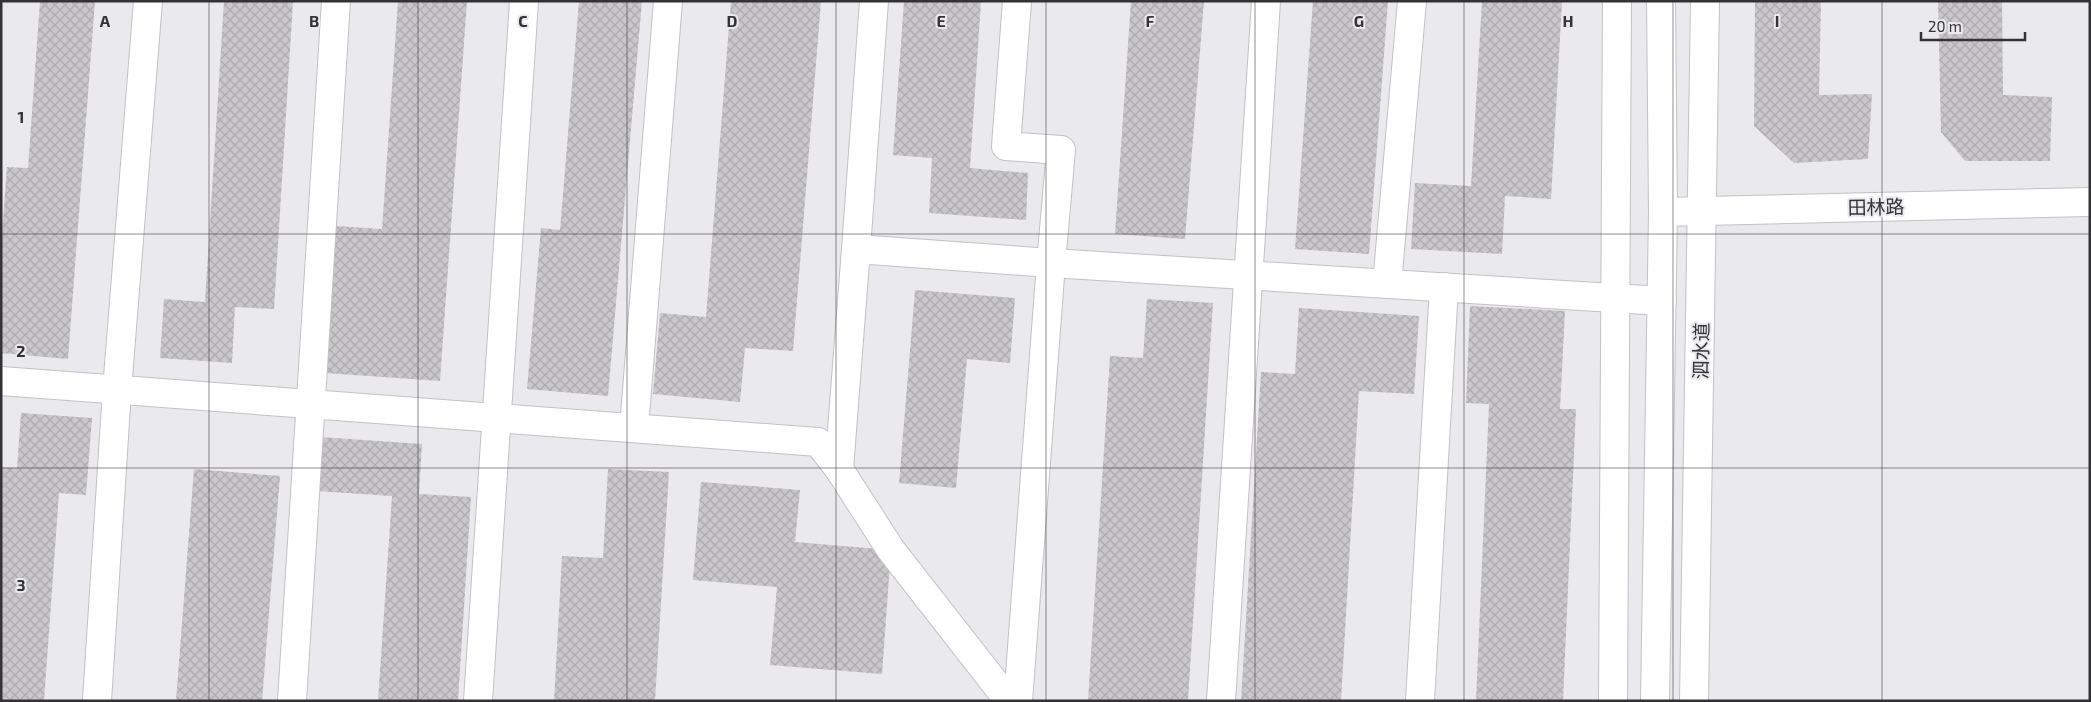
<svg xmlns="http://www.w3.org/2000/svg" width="2091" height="702" viewBox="0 0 2091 702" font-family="'Exo 2','Noto Sans SC',sans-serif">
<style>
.building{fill:url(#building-cross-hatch)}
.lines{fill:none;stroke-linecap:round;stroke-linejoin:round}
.minor-casing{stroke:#c2c2c5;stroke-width:30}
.minor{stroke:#fff;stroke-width:28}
.grid{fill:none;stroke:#333234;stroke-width:1;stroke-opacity:0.55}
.labels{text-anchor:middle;stroke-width:4;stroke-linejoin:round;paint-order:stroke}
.street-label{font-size:19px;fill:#333234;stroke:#eae9ed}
.grid-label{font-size:16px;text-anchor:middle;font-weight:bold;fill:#333234;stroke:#eae9ed;stroke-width:4;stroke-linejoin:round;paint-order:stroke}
</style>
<defs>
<pattern id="building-cross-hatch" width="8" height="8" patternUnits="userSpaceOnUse" patternTransform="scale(1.25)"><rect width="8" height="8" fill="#cac7ca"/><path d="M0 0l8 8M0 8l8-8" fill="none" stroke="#aeabae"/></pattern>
</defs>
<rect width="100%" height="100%" fill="#eae9ed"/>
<g class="building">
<path d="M40,1H95L68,359L1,353V248L7,167L28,168Z"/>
<path d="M224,1H293L274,309L235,307L232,363L160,358L164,299L205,302Z"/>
<path d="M398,1H467L440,381L325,373L336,226L382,229Z"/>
<path d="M579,1H642L608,396L527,389L541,228L560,230Z"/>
<path d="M731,1H821L793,351L745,348L740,402L653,394L660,313L706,317Z"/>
<path d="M904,1H981L970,168L1028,173L1026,220L929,213L932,158L893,155Z"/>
<path d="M1131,1H1204L1185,239L1115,234Z"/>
<path d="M1313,1H1388L1369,254L1295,249Z"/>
<path d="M1482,1H1562L1551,199L1505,196L1502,254L1411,249L1415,183L1471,186Z"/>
<path d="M1755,1H1821L1819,95L1872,94L1868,159L1794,163L1754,126Z"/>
<path d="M1938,1H2002L2003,95L2052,97L2050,161H1965L1941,132Z"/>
<path d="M915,290L1015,298L1010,363L967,359L956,488L899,483Z"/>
<path d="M1147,299L1213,303L1188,701H1088L1110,356L1143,358Z"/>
<path d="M1470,306L1565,311L1560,409H1576L1563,701H1476L1489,404L1466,403Z"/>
<path d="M1299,308L1419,316L1414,394L1359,391L1341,701H1241L1261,372L1295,374Z"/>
<path d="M21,413L92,418L86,495L59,493L44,701H1V467L17,468Z"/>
<path d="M320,437L422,444L419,494L471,497L458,701H378L392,496L316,491Z"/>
<path d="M194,469L280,476L262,701H176Z"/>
<path d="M608,469L669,472L655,701H554L562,556L603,558Z"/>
<path d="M701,482L800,490L795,542L891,550L882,674L770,665L777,587L693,580Z"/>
</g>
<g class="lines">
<g class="minor-casing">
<g id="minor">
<path d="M1663,212L2090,202"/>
<path d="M856,249L874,1"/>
<path d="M1387,284L1412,1"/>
<path d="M1,381L818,442L839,469L891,550L1009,701"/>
<path d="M634,428L668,1"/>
<path d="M839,469L856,249L1051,263L1061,150L1006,146L1017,1"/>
<path d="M97,701L117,390L148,1"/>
<path d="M292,701L336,1"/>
<path d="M478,701L524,1"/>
<path d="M1018,701L1051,263L1662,301"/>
<path d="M1221,701L1266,1"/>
<path d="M1420,701L1444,287"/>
<path d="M1613,701L1617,1"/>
<path d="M1655,701L1663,212L1661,1"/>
<path d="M1694,701L1705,1"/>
</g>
</g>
<use href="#minor" class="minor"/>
</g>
<path class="grid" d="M209,1V701M418,1V701M627,1V701M836,1V701M1046,1V701M1255,1V701M1464,1V701M1673,1V701M1882,1V701M1,234H2090M1,468H2090"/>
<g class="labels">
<g class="street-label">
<text transform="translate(1876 207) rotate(-1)" y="7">田林路</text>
<text transform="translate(1701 351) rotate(-89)" y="7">泗水道</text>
</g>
</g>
<g class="grid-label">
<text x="105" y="27">A</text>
<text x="314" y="27">B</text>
<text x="523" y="27">C</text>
<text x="732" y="27">D</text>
<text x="941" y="27">E</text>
<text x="1150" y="27">F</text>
<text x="1359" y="27">G</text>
<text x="1568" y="27">H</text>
<text x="1777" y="27">I</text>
<text x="21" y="123">1</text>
<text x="21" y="357">2</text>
<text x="21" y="591">3</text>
</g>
<rect width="2091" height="702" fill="none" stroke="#333234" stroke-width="5"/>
<path d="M1921 32v8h104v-8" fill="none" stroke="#333234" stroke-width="2.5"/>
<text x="1928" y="32" font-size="15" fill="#333234" stroke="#eae9ed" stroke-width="4" paint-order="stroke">20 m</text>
</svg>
